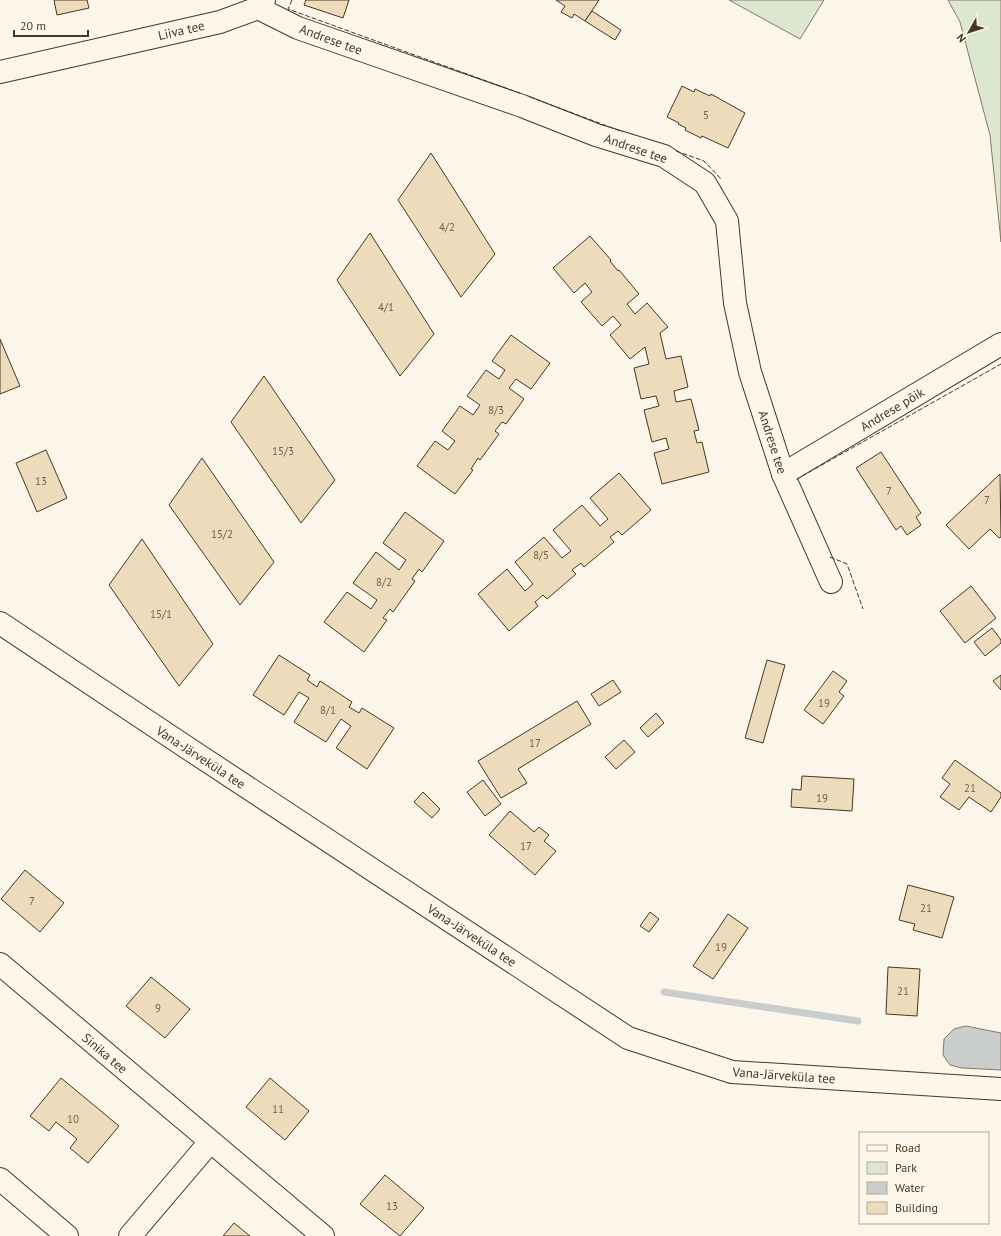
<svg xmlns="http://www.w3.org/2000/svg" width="1001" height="1236" viewBox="0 0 1001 1236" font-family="'PT Sans',sans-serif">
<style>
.green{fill:#dce7d0;stroke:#887966}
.water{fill:#c9cecd;stroke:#887966}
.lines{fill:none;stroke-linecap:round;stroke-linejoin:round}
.stream{stroke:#c9cecd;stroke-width:7}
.building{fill:#ecdcbc;stroke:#4a3520}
.street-casing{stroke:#4a3520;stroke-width:24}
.street{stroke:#fbf6e9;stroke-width:22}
.fence{stroke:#4a3520;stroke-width:1;stroke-dasharray:5 2;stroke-linecap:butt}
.labels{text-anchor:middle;stroke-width:3;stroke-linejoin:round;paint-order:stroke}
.number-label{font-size:11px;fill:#725f47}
.street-label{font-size:13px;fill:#4a3520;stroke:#fbf6e9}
</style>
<rect width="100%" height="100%" fill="#fbf6e9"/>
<g class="green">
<path d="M729,0H824L800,39Z"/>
<path d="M948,0H1001V242L990,135L960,22Z"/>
</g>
<path class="water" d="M966,1026L1001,1033V1070L962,1068L950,1065L943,1055L944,1039L954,1029Z"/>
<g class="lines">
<path class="stream" d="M664,992L858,1021"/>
</g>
<g class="building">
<path d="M54,0H87L89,8L57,15Z"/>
<path d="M306,0H349L343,18L304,5Z"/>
<path d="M556,0H599L585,21L574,14L572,18L561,12L565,6Z"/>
<path d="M592,11L621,30L615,40L585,21Z"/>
<path d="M682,86L694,92L695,89L710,96L711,94L745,113L728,148L702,136L701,138L685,130L686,128L678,124L679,123L667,117Z"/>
<path d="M431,153L495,254L461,297L398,200Z"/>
<path d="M370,233L434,334L400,376L337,280Z"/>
<path d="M590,236L611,260L610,261L618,271L619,270L639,294L627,304L635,314L647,303L668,327L660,333L666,359L681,356L688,387L674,391L676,402L691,399L699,430L694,431L697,443L702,442L709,472L662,484L654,453L669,449L666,438L652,442L644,410L659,406L656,396L641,399L634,368L649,364L645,347L630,359L610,335L621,325L613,316L602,326L581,302L592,292L585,283L574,293L553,268Z"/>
<path d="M511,335L550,363L531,389L516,379L509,388L524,399L506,424L502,422L495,431L499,434L480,460L478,458L471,469L473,470L455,494L417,466L435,441L448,450L455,441L442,431L460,406L473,415L480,405L467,396L486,370L499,379L505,370L492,361Z"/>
<path d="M0,339L20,386L0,394Z"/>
<path d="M264,376L335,480L301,523L231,422Z"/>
<path d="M46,450L67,498L37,512L16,463Z"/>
<path d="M881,452L921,513L916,517L921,525L907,535L901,526L896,530L856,468Z"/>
<path d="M202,458L274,562L240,605L169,505Z"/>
<path d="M619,473L651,510L622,535L618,531L610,537L614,542L584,567L581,563L572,570L576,574L547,599L543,595L535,602L538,606L509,631L478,594L507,569L525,591L533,584L515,562L544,537L562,558L571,551L553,530L582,505L600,526L608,519L590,498Z"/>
<path d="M1000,474L1001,537L999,538L990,529L969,549L946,525Z"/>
<path d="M405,512L444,541L422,572L419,569L412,579L415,581L393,612L390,609L383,618L387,620L364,652L324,622L347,592L371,609L377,600L353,583L376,552L399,570L406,560L383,543Z"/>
<path d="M142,539L213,644L179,686L109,585Z"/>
<path d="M971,586L996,618L965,643L940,611Z"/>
<path d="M992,628L1001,640V643L985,656L974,642Z"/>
<path d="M279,655L310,675L307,680L317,687L320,681L352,702L349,707L359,713L362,708L394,728L367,769L336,748L351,726L341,719L326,742L294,722L309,698L299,692L284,715L253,695Z"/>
<path d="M767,660L785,665L763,743L745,738Z"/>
<path d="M833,671L847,681L839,692L844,696L823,724L804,710Z"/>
<path d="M1001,675V690L993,681Z"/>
<path d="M613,680L621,692L599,706L591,694Z"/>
<path d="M577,701L591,724L518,769L527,783L501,798L478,761Z"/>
<path d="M656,713L664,723L648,737L640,728Z"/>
<path d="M624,740L635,752L616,769L605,757Z"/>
<path d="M955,760L1001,793V797L991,812L969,797L959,810L940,797L950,784L942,778Z"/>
<path d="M802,776L854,779L852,811L791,807L792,789L801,790Z"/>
<path d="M483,780L501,804L485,816L467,792Z"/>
<path d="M423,792L440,809L432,818L414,802Z"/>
<path d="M510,811L534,832L539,827L549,835L544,841L556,851L535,875L489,835Z"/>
<path d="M25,870L64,903L40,932L1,899Z"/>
<path d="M908,885L954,897L942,938L913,930L915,924L899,920Z"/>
<path d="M650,912L659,919L649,932L640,926Z"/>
<path d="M728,914L748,928L713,979L693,966Z"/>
<path d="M888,967L920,969L917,1016L886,1014Z"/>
<path d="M151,977L190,1009L165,1038L126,1006Z"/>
<path d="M61,1078L119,1126L88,1163L70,1148L77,1139L56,1122L49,1131L30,1116Z"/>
<path d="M270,1078L309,1111L285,1140L246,1107Z"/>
<path d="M385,1175L424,1208L400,1236L360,1204Z"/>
<path d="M234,1223L250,1236H223Z"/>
</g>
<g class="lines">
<g class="street-casing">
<g id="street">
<path d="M258,8L298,28L522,106L596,135L664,156L705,183L727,221L735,303L750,372L783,474L831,582"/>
<path d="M0,72L220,22L258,8L264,0"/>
<path d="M783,474L1001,344"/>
<path d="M0,623L189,749L628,1038L732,1072L1001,1089"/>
<path d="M0,964L323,1236"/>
<path d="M0,1179L67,1236"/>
<path d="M130,1236L210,1142"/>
</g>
</g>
<use href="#street" class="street"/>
<g class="fence">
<path d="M292,0L288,9L522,94"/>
<path d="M530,97L623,132"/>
<path d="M676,151L704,161L722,180"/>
<path d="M797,480V479L1001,364"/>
<path d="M830,557L847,564L863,609"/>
</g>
</g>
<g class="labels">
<g class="number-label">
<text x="706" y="119">5</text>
<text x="447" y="231">4/2</text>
<text x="386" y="311">4/1</text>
<text x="496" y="414">8/3</text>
<text x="283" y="455">15/3</text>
<text x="41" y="485">13</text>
<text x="889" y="495">7</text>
<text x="987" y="504">7</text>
<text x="222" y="538">15/2</text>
<text x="541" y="559">8/5</text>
<text x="384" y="586">8/2</text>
<text x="161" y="618">15/1</text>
<text x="824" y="707">19</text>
<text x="328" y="714">8/1</text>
<text x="535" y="747">17</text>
<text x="970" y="792">21</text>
<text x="822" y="802">19</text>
<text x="526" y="850">17</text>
<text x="32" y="905">7</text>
<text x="926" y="912">21</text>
<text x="721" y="951">19</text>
<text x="903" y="995">21</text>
<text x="158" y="1012">9</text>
<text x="278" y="1113">11</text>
<text x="73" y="1123">10</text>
<text x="392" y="1210">13</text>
</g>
<g class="street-label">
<text transform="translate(181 30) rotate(-13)" y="5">Liiva tee</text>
<text transform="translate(331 39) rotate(20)" y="5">Andrese tee</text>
<text transform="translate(636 148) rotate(19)" y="5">Andrese tee</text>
<text transform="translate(892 409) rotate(-31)" y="5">Andrese põik</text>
<text transform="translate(773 442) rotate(72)" y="5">Andrese tee</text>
<text transform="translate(201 757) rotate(33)" y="5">Vana-Järveküla tee</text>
<text transform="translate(472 935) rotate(33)" y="5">Vana-Järveküla tee</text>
<text transform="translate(105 1053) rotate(40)" y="5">Sinika tee</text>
<text transform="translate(784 1075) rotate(4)" y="5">Vana-Järveküla tee</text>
</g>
</g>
<rect x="859" y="1132" width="130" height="92" fill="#fbf6e9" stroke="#b4a999"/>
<rect x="867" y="1145" width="20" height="6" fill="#fbf6e9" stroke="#b4a999"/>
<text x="895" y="1152" font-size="12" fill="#4a3520">Road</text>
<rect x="867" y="1162" width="20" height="12" fill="#dce7d0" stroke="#b4a999"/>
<text x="895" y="1172" font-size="12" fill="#4a3520">Park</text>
<rect x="867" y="1182" width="20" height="12" fill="#c9cecd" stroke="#b4a999"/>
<text x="895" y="1192" font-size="12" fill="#4a3520">Water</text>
<rect x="867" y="1202" width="20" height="12" fill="#ecdcbc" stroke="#b4a999"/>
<text x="895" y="1212" font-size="12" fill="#4a3520">Building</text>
<g transform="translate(969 32) rotate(231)" stroke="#fbf6e9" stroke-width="3" paint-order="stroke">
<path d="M0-3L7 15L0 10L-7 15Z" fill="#4a3520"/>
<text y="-6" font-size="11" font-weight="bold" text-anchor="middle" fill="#4a3520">N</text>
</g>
<path d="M14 30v6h74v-6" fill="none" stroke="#4a3520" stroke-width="2"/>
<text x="20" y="30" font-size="12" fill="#4a3520" stroke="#fbf6e9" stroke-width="3" paint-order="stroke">20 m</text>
</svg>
